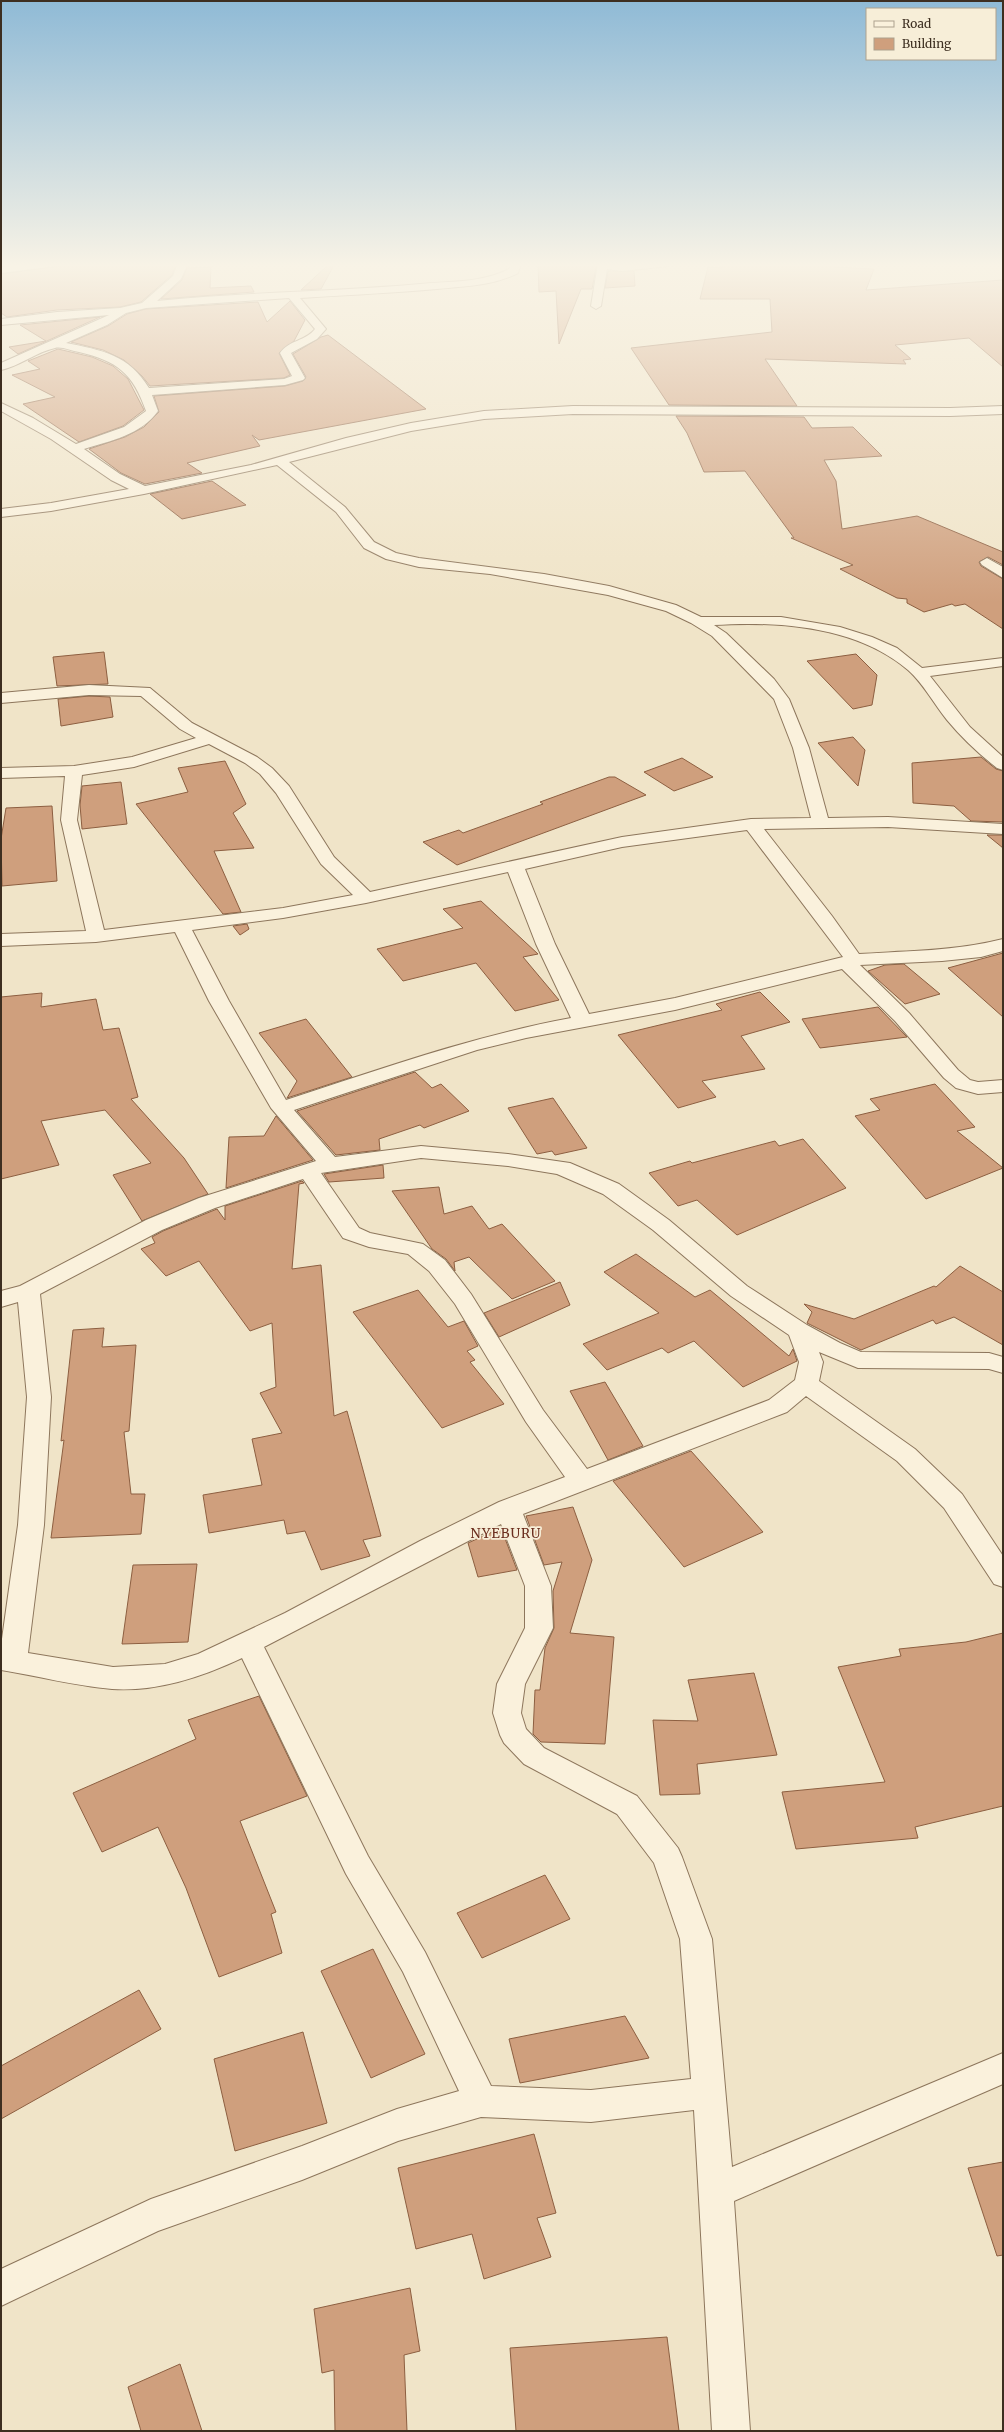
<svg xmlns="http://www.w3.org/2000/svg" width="1004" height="2432" viewBox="0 0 1004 2432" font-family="Merriweather,serif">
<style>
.building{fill:#cf9f7d;stroke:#8d5f41}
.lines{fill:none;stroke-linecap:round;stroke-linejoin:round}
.street-casing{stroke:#8d765c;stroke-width:2}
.street{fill:#faf1dc;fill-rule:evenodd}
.labels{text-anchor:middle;stroke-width:3.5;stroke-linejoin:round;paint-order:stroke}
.quarter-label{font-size:13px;letter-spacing:1px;fill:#6b2e1e;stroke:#f7eed8}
</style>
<rect width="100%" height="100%" fill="#f0e4c8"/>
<g class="building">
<path d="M83,263H177L172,275L141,302L120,307L57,310L7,317L1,313V274Z"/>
<path d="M538,263H597L592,289H581L559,344L556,291L539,292Z"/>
<path d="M723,263H838L834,267L874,269L866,290L1003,280V367L969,338L895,345L911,359L903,360L906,364L765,359L797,406L669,405L631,348L772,332L770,299H700L708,267L722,268Z"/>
<path d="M329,264L333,267L321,289L301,290Z"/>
<path d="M211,267L210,288L251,286L254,292L161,299L182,280L187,268Z"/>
<path d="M608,271H634L635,286L605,288Z"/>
<path d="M290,301L305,320L294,341L279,353L290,375L284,378L150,386L142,376L124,360L103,350L71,342L108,326L127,314L146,309L258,302L267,322Z"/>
<path d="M100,317L18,354L9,347L46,341L20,325Z"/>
<path d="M328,335L426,409L259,440L252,435L260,446L187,463L202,473L145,484L121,473L89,449L125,437L144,427L159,412L154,396L285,386L303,381L306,377L293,354L321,337Z"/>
<path d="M58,349L92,357L113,366L128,379L144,410L123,426L79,442L23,404L55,397L12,375L40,369L28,361Z"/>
<path d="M676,416L804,417L812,428L853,427L882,456L824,460L836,481L842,529L917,516L1003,552V565L988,557L979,562L981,566L1003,579V629L965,604L955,606L952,604L924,612L907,603V599L897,598L840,569L853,565L791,538H794L745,471L704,472L687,433Z"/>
<path d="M212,481L246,505L182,519L150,494Z"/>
<path d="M104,652L108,684L57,686L53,657Z"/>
<path d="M856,654L877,675L872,705L853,709L807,661Z"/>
<path d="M89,696L110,697L113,717L61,726L58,699Z"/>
<path d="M853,737L865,750L858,786L818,743Z"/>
<path d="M981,757L996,769L1003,771V822L971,821L954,806L913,803L912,763Z"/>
<path d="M682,758L713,777L674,791L644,772Z"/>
<path d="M225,761L246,804L233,813L254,848L214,851L241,912L223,914L136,804L188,792L178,768Z"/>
<path d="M609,777H615L646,795L457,865L423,842L459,830L463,833L543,804L540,802Z"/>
<path d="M121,782L127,824L82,829L80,805L82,786Z"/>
<path d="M52,806L57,881L2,886L1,839L6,808Z"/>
<path d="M987,835H1003V848Z"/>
<path d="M481,901L538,954L523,957L559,1000L515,1011L476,963L403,981L377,949L463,928L443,909Z"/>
<path d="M247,924L249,929L240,935L233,926Z"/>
<path d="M1003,953V1017L948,968Z"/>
<path d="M904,964L940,994L905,1004L868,971L885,965Z"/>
<path d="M760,992L790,1022L741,1036L765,1069L702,1081L716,1097L678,1108L618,1035L722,1010L716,1004Z"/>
<path d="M42,993L41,1007L96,999L103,1030L119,1028L138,1097L131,1099L184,1158L208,1194L142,1221L113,1175L151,1163L105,1110L41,1121L59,1165L1,1179V997Z"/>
<path d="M878,1007L907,1037L820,1048L802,1019Z"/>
<path d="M306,1019L352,1077L287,1098L297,1081L259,1033Z"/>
<path d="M415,1072L432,1088L441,1084L469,1111L424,1128L420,1125L379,1139L380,1150L336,1155L297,1111Z"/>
<path d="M935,1084L975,1127L957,1131L1003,1168L926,1199L855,1116L880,1110L870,1099Z"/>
<path d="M553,1098L587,1148L555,1155L552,1151L537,1154L508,1108Z"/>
<path d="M276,1116L313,1160L226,1188L229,1137L264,1136Z"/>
<path d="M803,1139L846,1188L737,1235L697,1200L678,1206L649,1173L690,1161L692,1163L775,1141L779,1146Z"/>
<path d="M383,1165L384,1178L329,1182L324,1174Z"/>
<path d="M302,1181L304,1183L299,1184L292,1269L321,1265L334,1416L347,1411L381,1536L363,1540L370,1556L321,1570L305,1531L287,1534L284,1520L209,1533L203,1495L262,1485L252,1439L282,1433L260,1393L276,1387L272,1323L250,1331L199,1261L166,1276L141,1249L155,1243L152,1237L163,1231L217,1209L225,1220V1206Z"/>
<path d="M439,1187L444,1214L472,1206L489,1229L502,1224L555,1281L512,1299L469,1257L454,1262L455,1271L446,1259L432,1249L392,1191Z"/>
<path d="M636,1254L695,1297L710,1290L789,1356L793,1349L797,1361L743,1387L694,1341L668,1353L662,1348L607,1370L583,1344L659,1313L604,1272Z"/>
<path d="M960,1266L1003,1292V1345L954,1317L936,1324L933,1320L861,1350L807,1323L812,1312L804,1304L854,1319L934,1286L936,1287Z"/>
<path d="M560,1282L570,1305L499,1337L484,1313Z"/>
<path d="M418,1290L448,1327L464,1321L478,1346L467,1351L475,1360L470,1362L504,1404L442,1428L353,1312Z"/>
<path d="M104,1328L102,1347L136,1345L129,1431L124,1432L131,1494H145L141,1534L51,1538L64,1440L61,1441L73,1330Z"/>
<path d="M605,1382L643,1446L608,1460L570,1391Z"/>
<path d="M691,1451L763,1532L684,1567L613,1481Z"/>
<path d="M573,1507L592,1560L570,1633L614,1637L605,1744L541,1742L533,1734L535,1690H540L545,1648L554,1628L553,1591L562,1562L544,1565L526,1516Z"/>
<path d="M501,1528L517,1570L478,1577L468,1543Z"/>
<path d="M197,1564L188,1642L122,1644L133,1565Z"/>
<path d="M1003,1633V1806L915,1827L918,1838L796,1849L782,1792L885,1782L838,1667L901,1656L899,1649L966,1642Z"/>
<path d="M754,1673L777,1755L697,1764L700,1794L660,1795L653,1720L698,1721L688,1680Z"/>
<path d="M259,1696L307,1796L240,1821L276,1912L271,1914L282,1953L219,1977L186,1888L158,1827L102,1852L73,1793L196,1739L188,1720Z"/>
<path d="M545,1875L570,1919L482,1958L457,1913Z"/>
<path d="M373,1949L425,2054L371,2078L321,1971Z"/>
<path d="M139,1990L161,2029L1,2119V2066Z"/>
<path d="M625,2016L649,2058L520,2083L509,2039Z"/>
<path d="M303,2032L327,2123L235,2151L214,2059Z"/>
<path d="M534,2134L556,2213L537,2218L551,2257L484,2279L472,2234L416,2249L398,2168Z"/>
<path d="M1003,2162V2255L997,2256L968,2168Z"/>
<path d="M410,2288L420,2351L404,2355L407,2431H335L334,2370L322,2373L314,2309Z"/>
<path d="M667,2337L679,2431H516L510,2348Z"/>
<path d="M180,2364L202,2431H141L128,2387Z"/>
</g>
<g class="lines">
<g class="street-casing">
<g id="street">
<path d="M35,263H60L55,266L1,273V267Z"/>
<path d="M178,263H188L181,279L157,301C244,292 333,292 420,284C449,281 483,283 509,269L511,263H521L518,273C493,286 464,286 437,289C391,293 346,295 300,298L326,329L317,339L291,353L305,378L303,380L285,385L152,395L158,411C141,435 110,441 84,449L120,474L145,486L251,465L346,438L411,423L484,411L573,406L950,408L1003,406V414L950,416L573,414L484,419L411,431L289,462L345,507L374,542L396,553L419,558L544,574L609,586L676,605L701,617H781L840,627L872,637L897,648L922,668L1003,658V666L930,676L970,727L1003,757V770L997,768C979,754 962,738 947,720C934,704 923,683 908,670C856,626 778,621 714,625L726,633L774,679L789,699L809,748L828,818L888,817L1003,824V834L888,827L764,829L832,916L859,954C907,951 956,951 1003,939V951L981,957L942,961L860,965L909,1013L958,1070L970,1080L978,1082L1003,1080V1092L978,1094L956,1088L944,1078L895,1021L842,969L675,1010L526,1038L477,1050L294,1110L335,1157L421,1146L508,1154L570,1163L619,1184L669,1220L747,1286L807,1325L840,1343L861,1352L989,1353L1003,1357V1373L989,1369L858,1368L819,1352L823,1362L819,1381L915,1449L962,1494L1003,1556V1587L994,1584L944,1508L897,1461L806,1396L787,1412L523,1514L551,1586L553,1628L525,1684L521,1713L526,1729L544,1748L637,1796L678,1848L682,1857L712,1939L732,2167L1003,2053V2084L734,2201L750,2431H712L694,2110L591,2122L481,2117L398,2141L302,2180L158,2231L1,2306V2269L151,2199L302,2146L397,2109L459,2091L403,1972L346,1874L242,1658C202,1677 157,1692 112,1689C75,1686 38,1676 1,1670V1646L18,1525L27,1397L18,1302L1,1307V1291L20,1286L146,1220L199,1198L316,1161L271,1108L209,1001L175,932L96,942L1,946V934L86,931L61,820L65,776L1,778V768L74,766L132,757L196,738L180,729L141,696L89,695L1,703V693L89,685L150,688L192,723L257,757L272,768L289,786L334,857L370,892L622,837L751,819L811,818L793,748L774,699L712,636L691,623L666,611L608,595L490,574L419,567L386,559L364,548L336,512L277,465L144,494L51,511L1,517V509L51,503L129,489L111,480L51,439L1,411V403L33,418L76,444L124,427L146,411C133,373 117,361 79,352C72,351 61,346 55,348C36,352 20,366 1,370V363L109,315L1,325V319L57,312L120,308L142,303L173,276ZM289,298L315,329C306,341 289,340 280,353L292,376L284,379L149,388C129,355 102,350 66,343L107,325L126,313L146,308ZM209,744L245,763L260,774L276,793L321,864L353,895L283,908L104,930L77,820L82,775L134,767ZM747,830L843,957L675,998L589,1014L555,944L525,869L622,847ZM508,872L536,944L571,1018C473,1036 381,1069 286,1100L229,1001L192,930L283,918L366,903ZM421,1158L508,1166L557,1174L603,1194L653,1230L731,1296L789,1335L799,1362L795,1380L769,1400L587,1469L543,1410L471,1294L445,1260L423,1244L370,1233L359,1228L321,1173ZM303,1179L343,1238L369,1247L408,1254L429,1271L455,1304L526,1422L565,1477L499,1502L420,1541L285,1613L198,1654L165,1664L113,1667L28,1653L44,1525L51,1397L40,1294L162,1230L215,1208ZM501,1524L525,1586V1628L497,1684L493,1713L500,1735L504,1743L524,1764L617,1814L654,1863L680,1939L691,2079L591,2090L491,2086L425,1952L368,1856L264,1647Z"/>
<path d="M598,263L622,265L674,263L669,266L622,271L607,269L601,306L596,309L591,306Z"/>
<path d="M987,558L1003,567V578L982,565L980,562Z"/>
</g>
</g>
<use href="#street" class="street"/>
</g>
<linearGradient id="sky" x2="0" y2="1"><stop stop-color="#8fbad6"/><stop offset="0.44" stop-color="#f8f3e6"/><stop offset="1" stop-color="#f8f3e6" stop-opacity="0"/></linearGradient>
<rect width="1004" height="603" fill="url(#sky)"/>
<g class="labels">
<g class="quarter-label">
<text x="506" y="1538">NYEBURU</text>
</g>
</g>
<rect width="1004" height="2432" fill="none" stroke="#3d2e20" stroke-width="4"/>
<rect x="866" y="8" width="130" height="52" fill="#f7eed8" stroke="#ada18e"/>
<rect x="874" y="21" width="20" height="6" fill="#faf1dc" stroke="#ada18e"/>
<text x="902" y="28" font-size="12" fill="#3d2e20">Road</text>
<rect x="874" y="38" width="20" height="12" fill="#cf9f7d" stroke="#ada18e"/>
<text x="902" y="48" font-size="12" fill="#3d2e20">Building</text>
</svg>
